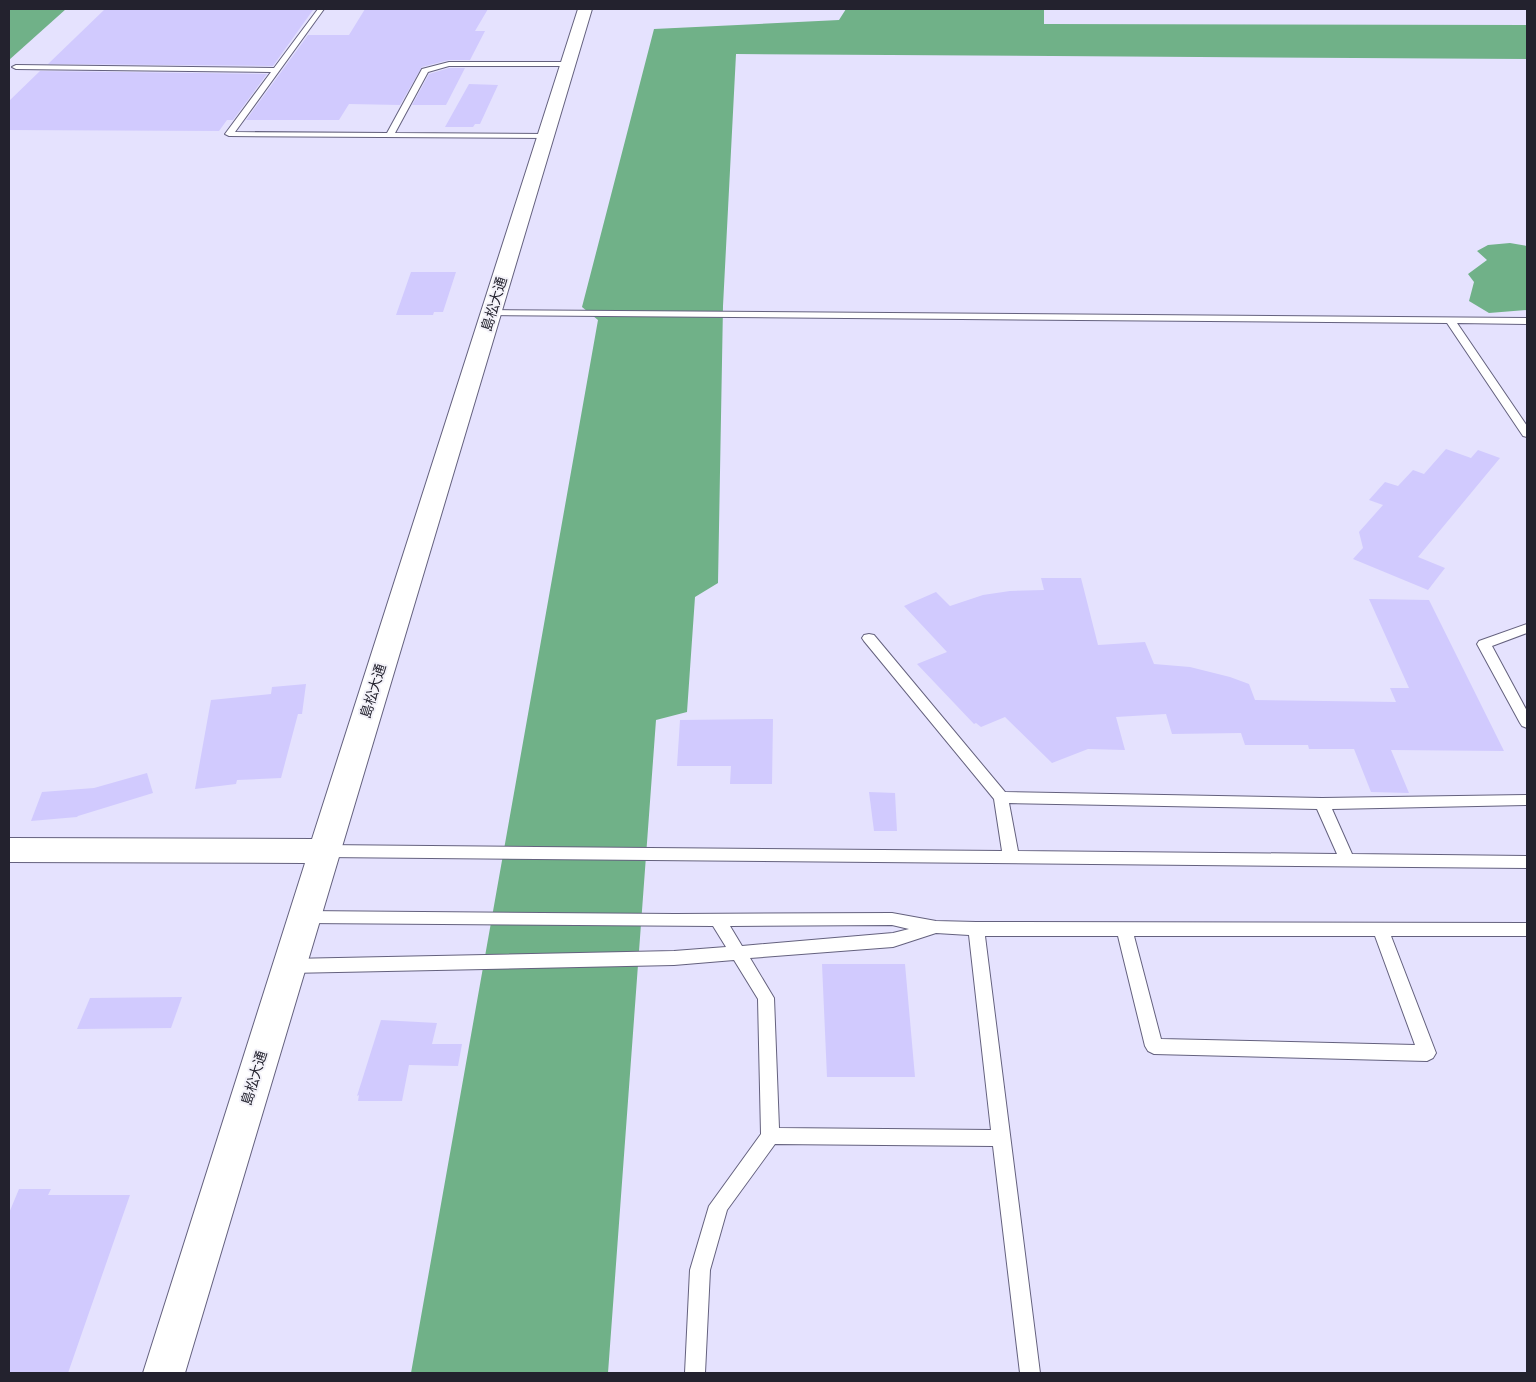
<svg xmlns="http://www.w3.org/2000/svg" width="1536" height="1382" viewBox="0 0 1536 1382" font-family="Manrope,'Noto Sans JP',sans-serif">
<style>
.forest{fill:#70b188}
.building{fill:#d1cafe}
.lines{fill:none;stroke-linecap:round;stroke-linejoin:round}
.service-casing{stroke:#64617e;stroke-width:2}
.tertiary-casing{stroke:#64617e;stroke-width:2}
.service{fill:#fff;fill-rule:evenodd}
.tertiary{fill:#fff;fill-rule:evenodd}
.labels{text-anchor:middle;stroke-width:4;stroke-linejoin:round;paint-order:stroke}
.street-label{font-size:14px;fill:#23222e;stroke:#f3f2f9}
</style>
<rect width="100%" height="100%" fill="#e5e2fe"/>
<g class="forest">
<path d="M9,9H66L9,60Z"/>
<path d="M846,9H1044V24L1527,25V59L736,54L723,306L718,583L695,597L687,712L656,720L608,1373H411L598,320L582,307L654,29L839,20Z"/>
<path d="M1510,243L1527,246V310L1489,313L1469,301L1474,282L1468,274L1487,260L1477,251L1488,245Z"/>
</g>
<g class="building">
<path d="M105,9H287L313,10L273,66L48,64Z"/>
<path d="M365,9H488L475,31H485L470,60H449L422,67L400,105L349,104L339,120H246L308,35H349Z"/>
<path d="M449,68H465L446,105H412L429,74Z"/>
<path d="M40,71L267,74L233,120H227L219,131L9,130V101Z"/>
<path d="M469,84L498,85L480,124H475L473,127H445Z"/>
<path d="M411,272H456L443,312H434L433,315H396Z"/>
<path d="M1446,449L1471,458L1478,450L1500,458L1418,557L1445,568L1428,590L1353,559L1363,548L1359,532L1383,505L1369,500L1385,482L1398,486L1413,470L1424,474Z"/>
<path d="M1041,578H1081L1098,645L1145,642L1154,664L1190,667L1230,677L1249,684L1255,700L1396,702L1390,688H1409L1369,599L1429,600L1504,751L1391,750L1409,793L1371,792L1354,749H1309L1308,745H1245L1241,733L1172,734L1166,714L1116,717L1125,750L1088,749L1052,763L1005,717L981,727L976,723L974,724L917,664L947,652L904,606L936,592L950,606L983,595L1010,591L1044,590Z"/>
<path d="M306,684L302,714H298L281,778L237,780L236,784L195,789L211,700L271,694L272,687Z"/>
<path d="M773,719L772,784H730L731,766H677L680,720Z"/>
<path d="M147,773L153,793L78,816L77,817L31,821L42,792L94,788Z"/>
<path d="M869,792L895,793L897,831H874Z"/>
<path d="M822,964H905L915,1077H827Z"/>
<path d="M182,997L171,1028L77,1029L90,998Z"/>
<path d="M381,1020L437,1023L432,1044H462L458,1066L409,1065L402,1101H358L359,1095L357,1096Z"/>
<path d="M19,1189H51L48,1195H130L68,1373H9V1213Z"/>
</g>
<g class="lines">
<g class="service-casing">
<g id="service">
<path d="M318,9H324L235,132L387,133L422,69L449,62H571V66H449L428,72L395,133L546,134L550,136L546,138L229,136L225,134L271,72L16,69L12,67L16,65L274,68Z"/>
<path d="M491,310L1527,318V324L1457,323L1527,426V437L1523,436L1447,323L488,315V311Z"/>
<path d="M1527,624V633L1492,646L1527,711V728L1522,726L1520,723L1477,644L1479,641Z"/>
<path d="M869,634L874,635L1005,792L1322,798L1527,795V805L1332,809L1352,854L1527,856V868L324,857L319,855L316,851L319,847L324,845L1002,851L994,799L864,641L862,638L864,635ZM1009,803L1317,809L1337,854L1018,851Z"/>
<path d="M304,911L675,914L892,913L936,921L976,922L1527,923V936H1391L1436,1053L1433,1058L1427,1061L1154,1054L1148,1051L1145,1046L1118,936H985L1040,1373H1020L993,1146L775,1144L727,1210L710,1270L705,1373H685L690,1270L709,1206L761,1134L758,999L734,960L674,965L289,973L283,971L281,966L283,961L289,959L674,951L726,947L713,926L304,923L298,922L296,917L298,912ZM892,925L909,929L893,933L742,946L730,926ZM936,933L969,935L991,1130L779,1128L774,998L750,958L893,947ZM1134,936H1375L1415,1045L1161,1039Z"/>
</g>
</g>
<g class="tertiary-casing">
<path id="tertiary" d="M578,9H592L185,1373H143L305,863L9,862V838L312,839Z"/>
</g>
<use href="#service" class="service"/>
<use href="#tertiary" class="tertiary"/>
</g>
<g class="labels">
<g class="street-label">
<text transform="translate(494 304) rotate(-73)" y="5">島松大通</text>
<text transform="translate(373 691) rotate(-73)" y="5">島松大通</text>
<text transform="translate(254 1078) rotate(-73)" y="5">島松大通</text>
</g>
</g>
<rect width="1536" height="1382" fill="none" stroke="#23222e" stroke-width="20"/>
</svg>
